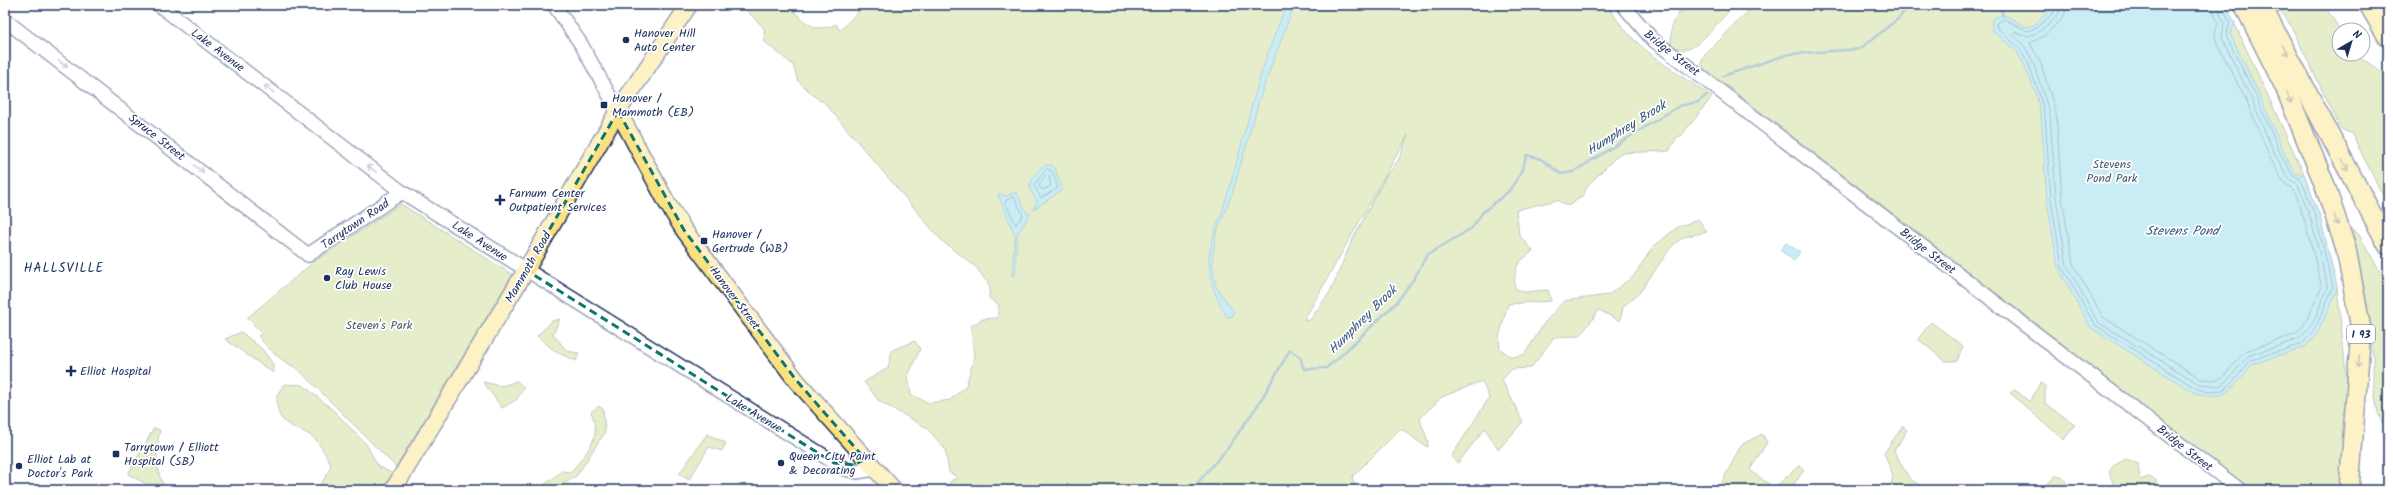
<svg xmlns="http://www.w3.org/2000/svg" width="2393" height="495" viewBox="0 0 2393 495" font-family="Kalam,sans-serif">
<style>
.green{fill:#c6d88d;stroke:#708476;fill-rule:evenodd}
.water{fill:#8ad8e8;stroke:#5e94b1}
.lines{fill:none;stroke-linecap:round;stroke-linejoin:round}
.shore{stroke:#477395;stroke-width:1}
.stream{stroke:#5e94b1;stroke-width:2.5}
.minor-casing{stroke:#1b2f5e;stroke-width:16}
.major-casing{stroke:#1b2f5e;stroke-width:19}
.highway-casing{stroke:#1b2f5e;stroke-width:22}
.minor{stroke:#fff;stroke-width:13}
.major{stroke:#fbe180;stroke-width:16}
.highway{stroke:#fbe180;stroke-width:19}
.oneway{stroke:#8b886f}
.oneway2{stroke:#8d97ae}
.marked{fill:none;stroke:#0f766e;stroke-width:3;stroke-dasharray:8 5;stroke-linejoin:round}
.poi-dot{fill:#1b2f5e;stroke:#fff;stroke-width:1.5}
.labels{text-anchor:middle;stroke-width:3.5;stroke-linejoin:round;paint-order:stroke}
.shield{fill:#fff;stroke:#5f6d8e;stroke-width:1}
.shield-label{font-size:11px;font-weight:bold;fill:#1b2f5e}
.poi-label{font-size:12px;fill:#1b2f5e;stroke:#fff;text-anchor:start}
.street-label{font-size:12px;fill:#1b2f5e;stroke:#fff}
.park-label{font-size:12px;fill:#46596a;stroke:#fff}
.water-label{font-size:13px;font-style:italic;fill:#375980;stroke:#fff}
.neighbourhood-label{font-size:13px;letter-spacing:1px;fill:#1b2f5e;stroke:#fff}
</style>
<rect width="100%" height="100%" fill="#fff"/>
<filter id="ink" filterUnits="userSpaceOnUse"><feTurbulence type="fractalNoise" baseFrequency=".025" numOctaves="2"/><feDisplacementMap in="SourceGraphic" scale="8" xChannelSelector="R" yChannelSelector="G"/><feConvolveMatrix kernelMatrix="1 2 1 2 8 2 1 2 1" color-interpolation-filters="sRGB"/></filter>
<g filter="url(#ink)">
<g class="green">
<path d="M741,5H789C803,21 814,35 836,24L840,31L864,5H893L897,9L903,5H1608C1629,46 1675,71 1712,97L1681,136L1677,137L1669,151L1620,153L1588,185L1583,196L1568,206L1557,200L1516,210L1519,235L1533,251C1516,264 1514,267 1515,288L1524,292L1548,290L1551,301L1508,304L1499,337L1500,349L1512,357L1524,355L1545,322L1564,301L1608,295L1633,277L1653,247L1679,226L1699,220L1707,232L1683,237L1671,247L1640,292L1623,307L1620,321L1599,310L1580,336L1554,337L1531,368L1512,369L1502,380L1523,422L1498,450L1485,428L1458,463L1451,457L1489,398L1482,381L1442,397L1420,418C1422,429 1428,435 1428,447C1417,443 1411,433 1400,429L1352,477L1355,486L1353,490H1338L1328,486L1324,490H1210V487L1208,490H943L952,480L958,478L949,472L945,449L927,428L879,401L864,382L888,368L892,350L915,341L920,349L908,376L911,395L929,403L950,400L966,386L974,357L971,326L983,319L997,318L999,305L989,298L990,286L976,267L942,241L823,101H820L798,81L793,65L765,42L764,28ZM1408,135L1398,161L1386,176L1351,243L1330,292L1309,321L1304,320Z"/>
<path d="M1684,5H1734C1725,15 1699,47 1688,49C1680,50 1676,48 1671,43L1672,24Z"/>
<path d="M1754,5H2226L2304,174L2320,217L2337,287L2347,383V416L2340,490H2252L1705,69L1701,63L1705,55Z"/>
<path d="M2272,5H2324L2340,30L2339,54H2356L2385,75L2388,80V206L2352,134L2341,129L2291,26L2281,12L2277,14Z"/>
<path d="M401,204L513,275L396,467L297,368C280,361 269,349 258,336L262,333L247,318L315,261Z"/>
<path d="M2352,228L2359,235L2388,285V436L2378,413L2373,384V357L2364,287Z"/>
<path d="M560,319L553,334L567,351L579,353L576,361L556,352L537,336L552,321Z"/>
<path d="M1931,322L1963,346L1957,361H1945L1918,339Z"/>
<path d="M241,332L262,349L273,364V373L225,339Z"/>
<path d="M517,381L524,388L516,400L502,408L483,382L502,386Z"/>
<path d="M2040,383L2045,386V404L2075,424L2064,440L2010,393L2015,390L2030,402Z"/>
<path d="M284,384L303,385L334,411L366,444L378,466L393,474L383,490H314L323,481L331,466C328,458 321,446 315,439C305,429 284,428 279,414C277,408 277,401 277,395Z"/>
<path d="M599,406L603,409L605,432L577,475L563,485L562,490H523L525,485L540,488L562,471L571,472C587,451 603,439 591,412Z"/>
<path d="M1903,426L1907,430L1894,451L1909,478L1926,490H1890L1893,475L1884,453Z"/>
<path d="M154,428L160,430C156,450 154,473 167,490H148V485L128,474Z"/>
<path d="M707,434L726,443L722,451L709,447L689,480L679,474Z"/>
<path d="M1762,434L1767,442L1750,470L1774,488L1800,465L1804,470L1790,490H1718L1741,445Z"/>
<path d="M2126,459L2138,464L2140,480L2149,477L2156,480L2159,490H2111L2114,486L2109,472L2113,466Z"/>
<path d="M2055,476C2063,476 2065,479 2068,487L2064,490H2042Z"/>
</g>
<g class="water">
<path d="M1287,5H1294L1261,94L1233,191L1216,234L1212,261L1214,277L1216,287L1234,312L1232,317H1227C1216,298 1208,280 1209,257C1211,236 1221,217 1227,196C1246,132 1259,66 1287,5Z"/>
<path d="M2055,5H2226L2235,23L2230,34L2258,92L2284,153L2296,174H2304L2320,217L2337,287L2335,296L2317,334L2305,347L2253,364L2232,388L2222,395L2209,396L2195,393L2091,328L2058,268L2047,200L2041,116L2037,97L2025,66L2017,52L1992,30V19L2003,14L2026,27L2034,25Z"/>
<path d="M1046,165H1052L1055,168L1062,190L1033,210L1037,202L1030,189C1030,179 1037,170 1046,165Z"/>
<path d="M1016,192L1027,214L1029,212L1030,214L1017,235L1015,275L1012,276L1015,235L998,194L1006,196Z"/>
<path d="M1786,243L1800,252L1794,261L1780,250Z"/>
</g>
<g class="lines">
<g class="shore">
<path d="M2057,5C2055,16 2037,28 2028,31L2004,19L1996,23L1997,28L2021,50L2029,65L2040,96L2045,116L2051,199L2062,267L2091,318L2095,325L2197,389L2209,392L2221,391L2230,385L2251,360L2302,344L2313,332L2321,316L2333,287L2316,218L2301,179L2293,176L2281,155L2255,94L2226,36L2230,23L2222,5"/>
<path d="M2062,5C2061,17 2039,35 2027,36C2023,36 2019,34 2015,32L2013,34L2025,47L2033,62L2050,114L2056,198L2067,266L2098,322L2199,384L2219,386L2227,381L2248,356L2299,339L2309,329L2317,314L2328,287L2311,220L2298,184L2289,179L2276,157L2250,96L2222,38L2224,23L2217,5"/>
<path d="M2068,5L2063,18L2044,36L2030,43L2040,61L2056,113L2062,198L2073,264L2103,317L2201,379L2217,380L2223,377L2245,351L2296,334L2304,325L2322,287L2305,222L2294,189L2284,183L2271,160L2245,98L2216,41L2215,33L2218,23L2211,5"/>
<path d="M1047,169L1052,171L1058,188L1041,198L1034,186Z"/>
<path d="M1046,176L1049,177L1051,186L1042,190L1039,186Z"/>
<path d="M1012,197L1015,198L1023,215L1016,225L1005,202Z"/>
</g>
<g class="stream">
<path d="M2000,5L2003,16"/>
<path d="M1723,76L1789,54L1860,49L1899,18L1909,5"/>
<path d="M1191,490L1227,449L1258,405L1290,350L1300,357L1304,369L1326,368L1336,360L1396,303L1415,277L1427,255L1472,228L1483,212L1509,191L1520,174L1527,155L1541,159L1561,174L1573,172L1679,106L1698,102L1707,95"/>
</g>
<g class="minor-casing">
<g id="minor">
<path d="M159,5L402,192L845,469L857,472L874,469"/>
<path d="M554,5L581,44L618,111"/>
<path d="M1623,5L1652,39L2240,490"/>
<path d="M5,20L308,255L402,192"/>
</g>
</g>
<g class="major-casing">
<g id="major">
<path d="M618,111L667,203L684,230L796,380L894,490"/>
<path d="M393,490L526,270L618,111L689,5"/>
</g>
</g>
<g class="highway-casing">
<g id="highway">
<path d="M2244,5L2285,87L2324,183L2346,249L2361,329L2349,490"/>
<path d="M2261,5L2388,245"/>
<path d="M2369,5L2388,37"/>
</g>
</g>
<use href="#minor" class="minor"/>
<use href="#major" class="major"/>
<use href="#highway" class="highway"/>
</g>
<defs><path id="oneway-shaft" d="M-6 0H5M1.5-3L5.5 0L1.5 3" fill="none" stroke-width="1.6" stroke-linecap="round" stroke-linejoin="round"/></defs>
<g class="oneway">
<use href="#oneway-shaft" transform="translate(2285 50) rotate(62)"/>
<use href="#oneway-shaft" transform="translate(2289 98) rotate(68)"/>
<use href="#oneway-shaft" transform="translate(2345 165) rotate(63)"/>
<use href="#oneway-shaft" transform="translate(2336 220) rotate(71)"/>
<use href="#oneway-shaft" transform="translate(2359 361) rotate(94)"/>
</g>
<g class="oneway2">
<use href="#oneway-shaft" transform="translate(63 64) rotate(37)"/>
<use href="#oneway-shaft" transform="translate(269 89) rotate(-142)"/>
<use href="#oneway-shaft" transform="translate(199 169) rotate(38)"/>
<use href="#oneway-shaft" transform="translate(372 169) rotate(-142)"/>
</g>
</g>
<path d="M0 0H2393V495H0ZM618,111L684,230L796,380L865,459L854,465L834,463L526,270Z" fill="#fff" fill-opacity=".55" fill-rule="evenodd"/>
<path class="marked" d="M618,111L684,230L796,380L865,459L854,465L834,463L526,270Z"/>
<g class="poi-dot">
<circle cx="626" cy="40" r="4"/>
<rect x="600" y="101" width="8" height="8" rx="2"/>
<path d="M498 194h4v4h4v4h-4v4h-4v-4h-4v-4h4z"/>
<rect x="700" y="237" width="8" height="8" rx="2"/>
<circle cx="327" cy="278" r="4"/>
<path d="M69 365h4v4h4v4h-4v4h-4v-4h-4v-4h4z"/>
<rect x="112" y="450" width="8" height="8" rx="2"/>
<circle cx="781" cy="463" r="4"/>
<circle cx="19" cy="466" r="4"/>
</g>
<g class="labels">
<rect class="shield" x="2347" y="325" width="28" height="18" rx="3"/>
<g class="shield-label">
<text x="2361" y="338">I 93</text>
</g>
<g class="poi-label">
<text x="634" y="37">Hanover Hill<tspan x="634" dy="14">Auto Center</tspan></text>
<text x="612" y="102">Hanover /<tspan x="612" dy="14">Mammoth (EB)</tspan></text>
<text x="509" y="197">Farnum Center<tspan x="509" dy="14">Outpatient Services</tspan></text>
<text x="712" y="238">Hanover /<tspan x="712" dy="14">Gertrude (WB)</tspan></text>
<text x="335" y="275">Ray Lewis<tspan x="335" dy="14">Club House</tspan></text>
<text x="80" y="375">Elliot Hospital</text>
<text x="124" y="451">Tarrytown / Elliott<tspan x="124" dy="14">Hospital (SB)</tspan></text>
<text x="789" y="460">Queen City Paint<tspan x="789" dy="14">&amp; Decorating</tspan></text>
<text x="27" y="463">Elliot Lab at<tspan x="27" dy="14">Doctor's Park</tspan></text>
</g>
<g class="street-label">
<text transform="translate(218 50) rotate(37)" y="4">Lake Avenue</text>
<text transform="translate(1672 53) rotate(38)" y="4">Bridge Street</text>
<text transform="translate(157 137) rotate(38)" y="4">Spruce Street</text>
<text transform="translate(355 224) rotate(-34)" y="4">Tarrytown Road</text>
<text transform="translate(480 241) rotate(33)" y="4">Lake Avenue</text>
<text transform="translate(1928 251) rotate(38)" y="4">Bridge Street</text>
<text transform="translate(528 267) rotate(-60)" y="4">Mammoth Road</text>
<text transform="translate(735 298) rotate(53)" y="4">Hanover Street</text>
<text transform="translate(754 413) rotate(31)" y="4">Lake Avenue</text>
<text transform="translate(2185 448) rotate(38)" y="4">Bridge Street</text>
</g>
<g class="park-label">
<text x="2112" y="168">Stevens<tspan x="2112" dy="14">Pond Park</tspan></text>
<text x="379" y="329">Steven's Park</text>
</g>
<g class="water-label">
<text transform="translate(1626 127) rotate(-32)" y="5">Humphrey Brook</text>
<text x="2182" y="235">Stevens Pond</text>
<text transform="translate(1362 319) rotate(-45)" y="5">Humphrey Brook</text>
</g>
<g class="neighbourhood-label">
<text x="64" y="272">HALLSVILLE</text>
</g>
</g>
<rect width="2393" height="495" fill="none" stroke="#fff" stroke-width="20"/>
<rect x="10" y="10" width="2373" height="475" fill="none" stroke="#1b2f5e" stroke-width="1.5" filter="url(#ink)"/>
<g transform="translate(2351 42) rotate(38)"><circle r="19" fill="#ffffff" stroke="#a4acbf"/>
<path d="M0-3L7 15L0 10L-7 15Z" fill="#1b2f5e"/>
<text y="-6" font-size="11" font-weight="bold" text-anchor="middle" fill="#1b2f5e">N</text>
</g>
</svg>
